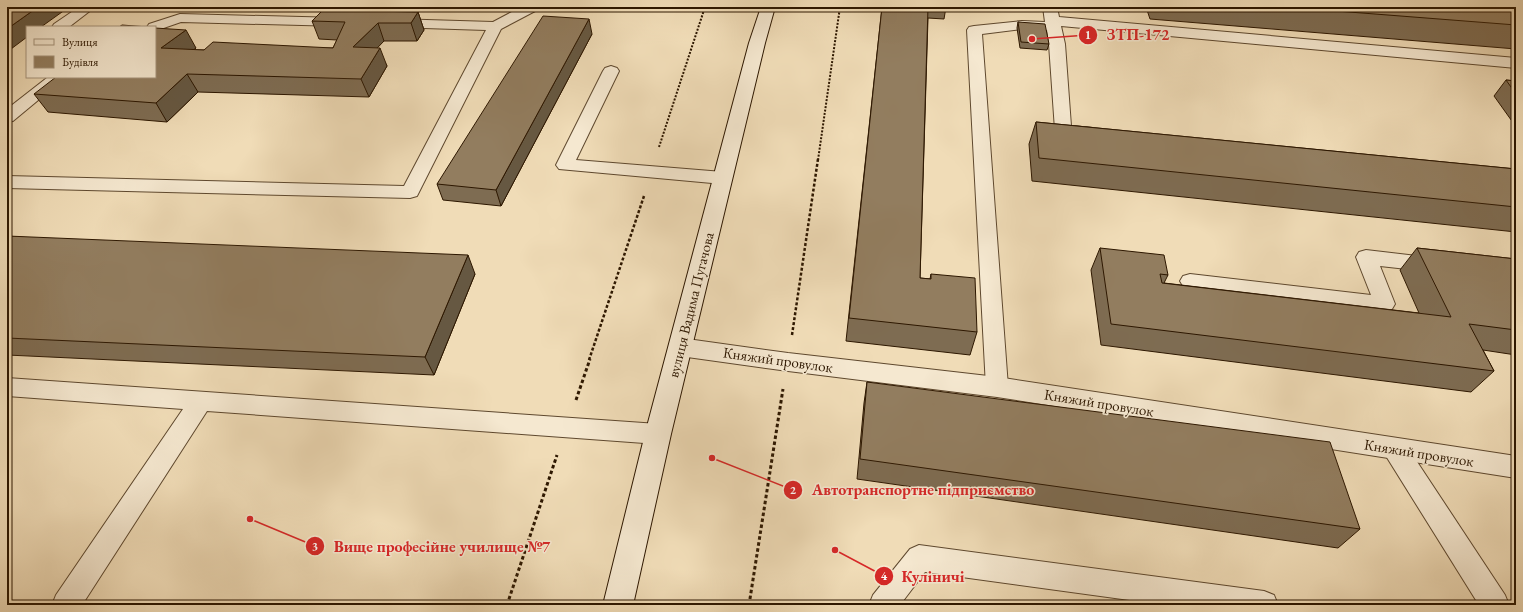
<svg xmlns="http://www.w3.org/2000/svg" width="1523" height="612" viewBox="0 0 1523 612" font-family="'EB Garamond',serif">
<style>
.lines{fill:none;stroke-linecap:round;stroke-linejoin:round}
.lane-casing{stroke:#5e482e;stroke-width:2}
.street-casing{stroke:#5e482e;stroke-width:2}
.secondary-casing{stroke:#2d1700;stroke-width:2}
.path-far2{stroke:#2d1700;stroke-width:2;stroke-dasharray:2 1.5;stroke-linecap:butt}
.path-far1{stroke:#2d1700;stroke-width:2.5;stroke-dasharray:3 2;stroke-linecap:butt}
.path{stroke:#2d1700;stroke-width:3;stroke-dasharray:3.5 2.5;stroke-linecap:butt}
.lane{fill:#f5e8d0;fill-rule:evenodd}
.street{fill:#f5e8d0;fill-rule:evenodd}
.secondary{fill:#f5e8d0;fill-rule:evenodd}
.wall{fill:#7e6c52;stroke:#2d1700}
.shaded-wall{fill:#665842;stroke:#2d1700}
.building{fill:#927d5f;stroke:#2d1700}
.labels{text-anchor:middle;stroke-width:3;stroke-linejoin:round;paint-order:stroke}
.street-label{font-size:15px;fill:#2d1700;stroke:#f5e8d0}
.leader{fill:none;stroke:#d62828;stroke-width:1.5}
.callout-dot{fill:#d62828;stroke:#f5e8d0;stroke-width:1.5}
.mark-label{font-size:12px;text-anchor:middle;font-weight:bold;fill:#fff}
.callout-label{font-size:16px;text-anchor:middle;font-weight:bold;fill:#d62828;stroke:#f5e8d0;stroke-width:3;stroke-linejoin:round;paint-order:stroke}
</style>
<rect width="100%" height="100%" fill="#f0dcb7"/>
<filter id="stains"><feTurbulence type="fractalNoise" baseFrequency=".005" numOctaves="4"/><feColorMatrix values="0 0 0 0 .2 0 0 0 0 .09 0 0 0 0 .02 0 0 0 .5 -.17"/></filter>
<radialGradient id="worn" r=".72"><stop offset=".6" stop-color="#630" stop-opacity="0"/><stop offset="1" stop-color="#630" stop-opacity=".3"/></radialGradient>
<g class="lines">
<g class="lane-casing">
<g id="lane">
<path d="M79,7H95L69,27H52L54,24Z"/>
<path d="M521,7H539L537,10L501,29L417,196L410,198L7,188V176L404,186L486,30L393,27L388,26L386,23L388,20L393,19L493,22Z"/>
<path d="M1043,7H1057L1059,17L1516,58V68L1061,26L1065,44L1071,126L1093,128L1096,132L1093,136C1082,138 1068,136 1057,134L1055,130L1049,44L1047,30L1022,29L982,34L1008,387L1005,394L997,396L989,394L986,387L967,30L969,27L974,26L1022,21L1045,22Z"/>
<path d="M180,14L340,18L345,19L347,22L345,25L340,26L181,22L155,31V27H147L149,24Z"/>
<path d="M611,66L617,68L619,71L576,160L723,172L729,174L732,178L729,182L723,184L559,169L556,165L603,71L605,68Z"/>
<path d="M48,77H66L13,121L7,122V109Z"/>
<path d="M1366,250L1434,258L1441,260L1444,265L1441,270L1434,272L1380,266L1395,304L1392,309L1385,312L1190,288L1183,286L1180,281L1183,276L1190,274L1371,295L1356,257L1359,252Z"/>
<path d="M7,378L658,424L666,427L670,434L666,441L658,444L207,411L82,605H52L56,595L183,409L7,396Z"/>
<path d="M1395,439L1404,442L1505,595L1509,605H1479L1386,456L1383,449L1386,442Z"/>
<path d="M919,545L1264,591L1274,595L1278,605H1166L925,572L900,605H869L873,595L910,549Z"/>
</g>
</g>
<g class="street-casing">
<path id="street" d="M680,338L788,353L997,377L1516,456V478L997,397L788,371L680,356L672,353L669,347L672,341Z"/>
</g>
<g class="secondary-casing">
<path id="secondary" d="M761,7H775L765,43L671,434L633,605H603L645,434L749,43Z"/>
</g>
<g class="path-far2">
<path d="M659,147L705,7"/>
<path d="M818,160L840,7"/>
</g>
<g class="path-far1">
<path d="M792,335L818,159"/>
<path d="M589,360L644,196"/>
</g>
<g class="path">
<path d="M576,400L590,359"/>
<path d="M507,605L557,455"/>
<path d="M749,605L783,389"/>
</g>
<use href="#lane" class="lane"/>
<use href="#street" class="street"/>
<use href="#secondary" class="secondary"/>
</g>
<g class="wall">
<path d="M882,7H946L944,19L928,18L920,278L930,279L931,274L977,332L970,355L846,341Z"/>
<path d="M967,7H985L984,9Z"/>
<path d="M1146,7H1516V49L1150,19Z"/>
<path d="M418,12L424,30L417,41H384L377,48L387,66L369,97L198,92L167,122L48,112L34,94L196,48L194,50H204L333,48L337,40L319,39L312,21Z"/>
<path d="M1018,22L1049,44L1047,50L1020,48L1017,28Z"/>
<path d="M592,34L501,206L443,200L437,184Z"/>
<path d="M1506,80L1516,81V124H1514L1494,96Z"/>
<path d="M1036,122L1516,169V232L1032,181L1029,144Z"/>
<path d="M7,236L475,274L434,375L7,355Z"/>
<path d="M1100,248L1168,275L1164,283L1419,313L1400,270L1417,248L1516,259V355L1483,350L1494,371L1471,392L1101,345L1091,270Z"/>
<path d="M867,382L1360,529L1338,548L857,479L864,403Z"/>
</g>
<g class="shaded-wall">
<path d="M38,7H69L41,27H27V37L7,52V29Z"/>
<path d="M418,12L424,30L417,41L411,23Z"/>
<path d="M589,19L592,34L501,206L496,190Z"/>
<path d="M378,23L384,41L360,66L353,47Z"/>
<path d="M186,30L196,48L172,66L161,48Z"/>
<path d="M380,48L387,66L369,97L361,79Z"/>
<path d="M187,74L198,92L167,122L156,103Z"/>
<path d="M468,255L475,274L434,375L425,357Z"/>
</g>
<g class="building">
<path d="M7,7H38L7,29Z"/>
<path d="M882,7H928L920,278L931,279V274L975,278L977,332L849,318Z"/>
<path d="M1285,7H1516V25Z"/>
<path d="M323,10L418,12L411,23H378L353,47L380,48L361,79L187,74L156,103L34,94L56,77H155V28L186,30L161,48L204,50L213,42L333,48L345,22L312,21Z"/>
<path d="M543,16L589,19L496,190L437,184Z"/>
<path d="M1018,22L1045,24L1049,44L1021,42Z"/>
<path d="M122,25L148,27H119Z"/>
<path d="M1506,80L1516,81V94Z"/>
<path d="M1036,122L1516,169V207L1039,158Z"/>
<path d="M7,236L468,255L425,357L7,338Z"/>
<path d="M1100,248L1164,255L1168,275L1160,274L1162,283L1451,317L1417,248L1516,259V330L1469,324L1494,371L1111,324Z"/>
<path d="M867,382L1330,442L1360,529L860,459Z"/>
</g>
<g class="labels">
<g class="street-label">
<text transform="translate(691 305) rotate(-76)" y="5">вулиця Вадима Пугачова</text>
<text transform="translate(778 360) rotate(8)" y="5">Княжий провулок</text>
<text transform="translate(1099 403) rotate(9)" y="5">Княжий провулок</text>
<text transform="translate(1419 453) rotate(9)" y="5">Княжий провулок</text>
</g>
</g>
<path class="leader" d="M1032 39L1088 35M712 458L793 490M250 519L315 546M835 550L884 576"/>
<g class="callout-dot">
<circle cx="1032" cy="39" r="4"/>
<circle cx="712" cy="458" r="4"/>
<circle cx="250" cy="519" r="4"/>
<circle cx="835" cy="550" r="4"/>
<circle cx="1088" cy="35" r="10"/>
<circle cx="793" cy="490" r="10"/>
<circle cx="315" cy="546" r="10"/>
<circle cx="884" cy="576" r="10"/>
</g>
<g class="mark-label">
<text x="1088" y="39">1</text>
<text x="793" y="494">2</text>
<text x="315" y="550">3</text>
<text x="884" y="580">4</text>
</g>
<g class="callout-label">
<text x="1138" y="40">ЗТП-172</text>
<text x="923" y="495">Автотранспортне підприємство</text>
<text x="442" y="552">Вище професійне училище №7</text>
<text x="933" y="582">Куліничі</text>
</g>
<rect width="1523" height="612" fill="none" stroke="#f0dcb7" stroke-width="24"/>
<rect x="8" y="8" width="1507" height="596" fill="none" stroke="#2d1700" stroke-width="2"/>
<rect x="12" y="12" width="1499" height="588" fill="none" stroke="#2d1700"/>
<rect x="26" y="26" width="130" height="52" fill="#f5e8d0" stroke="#a5947d"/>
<rect x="34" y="39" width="20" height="6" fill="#f5e8d0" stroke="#a5947d"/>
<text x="62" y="46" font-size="12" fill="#2d1700">Вулиця</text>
<rect x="34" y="56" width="20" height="12" fill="#927d5f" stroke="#a5947d"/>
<text x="62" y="66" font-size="12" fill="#2d1700">Будівля</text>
<rect width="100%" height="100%" filter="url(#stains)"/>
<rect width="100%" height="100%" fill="url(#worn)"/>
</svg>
